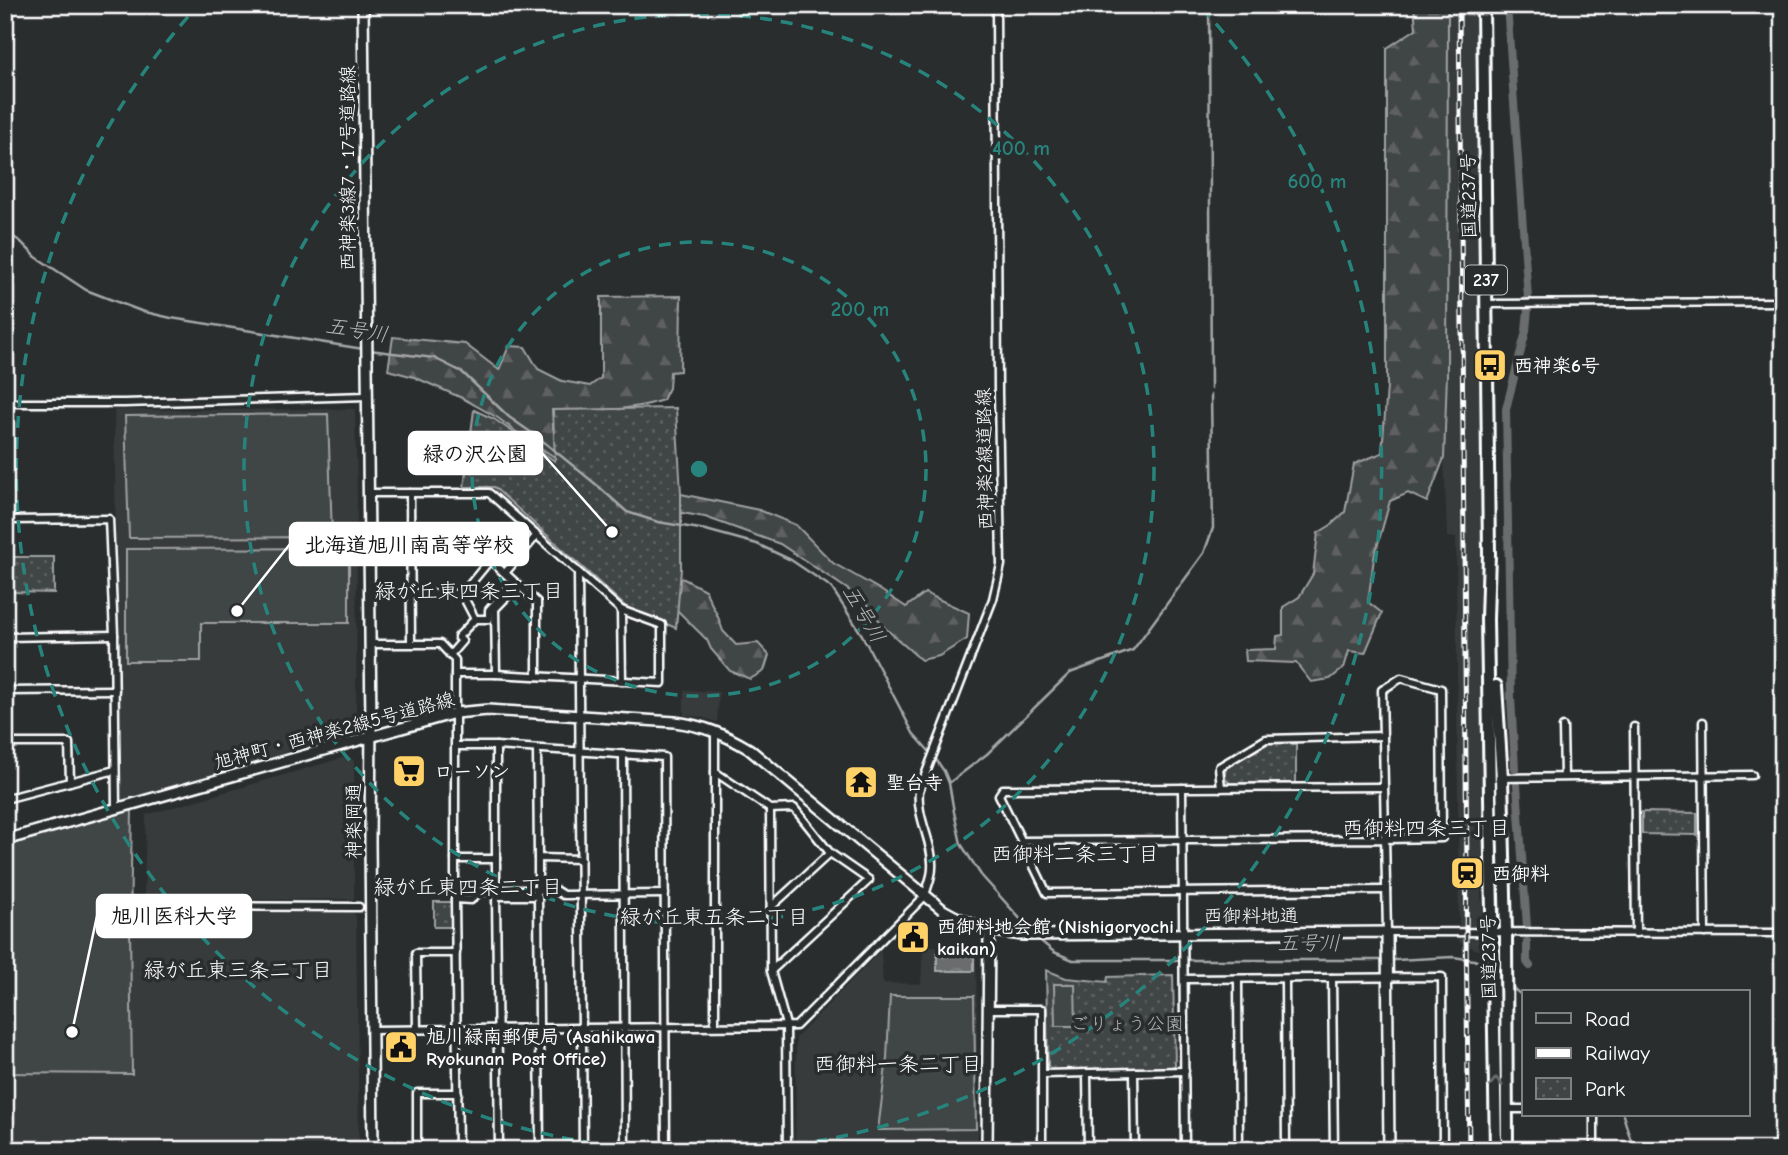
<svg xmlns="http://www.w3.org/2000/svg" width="1788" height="1155" viewBox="0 0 1788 1155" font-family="'Comic Neue','Klee One',sans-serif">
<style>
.built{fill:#373a3b}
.forest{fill:url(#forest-firs);stroke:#a0a2a2;stroke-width:2}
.park{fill:url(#park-dots);stroke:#a0a2a2;stroke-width:2}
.pitch{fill:#414445;stroke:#a0a2a2;stroke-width:2}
.water{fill:url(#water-waves);stroke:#a6a7a7;stroke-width:2}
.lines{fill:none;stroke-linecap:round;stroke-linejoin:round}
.stream{stroke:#a6a7a7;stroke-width:2.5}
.canal{stroke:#6a6c6d;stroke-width:8}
.street-casing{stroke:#fff;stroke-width:11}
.secondary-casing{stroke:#fff;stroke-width:14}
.highway-casing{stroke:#fff;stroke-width:16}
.street{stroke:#2a2d2e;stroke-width:6}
.secondary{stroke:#2a2d2e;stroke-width:9}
.highway{stroke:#2a2d2e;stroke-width:10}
.rail-casing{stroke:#fff;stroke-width:5}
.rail{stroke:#2a2d2e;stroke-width:2.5;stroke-dasharray:8;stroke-linecap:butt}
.oneway{stroke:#6a6c6d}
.ring{fill:none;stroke:#27847c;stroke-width:3.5;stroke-dasharray:12 9}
.labels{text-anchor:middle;stroke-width:7;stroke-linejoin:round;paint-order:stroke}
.shield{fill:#2a2d2e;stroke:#bfc0c0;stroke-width:2}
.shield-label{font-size:18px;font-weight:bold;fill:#fff}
.street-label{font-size:19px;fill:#fff;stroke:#2a2d2e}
.poi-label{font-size:19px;font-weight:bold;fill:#fff;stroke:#2a2d2e;text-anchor:start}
.park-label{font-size:19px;fill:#b3b4b5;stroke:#2a2d2e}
.water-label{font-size:21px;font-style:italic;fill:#b4b6b6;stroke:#2a2d2e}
.neighbourhood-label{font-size:21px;fill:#fff;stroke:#2a2d2e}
.centre{fill:#27847c;stroke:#2a2d2e;stroke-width:3.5}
.ring-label{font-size:21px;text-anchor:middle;font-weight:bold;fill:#27847c;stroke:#2a2d2e;stroke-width:7;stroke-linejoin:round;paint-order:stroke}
.leader{fill:none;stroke:#fff;stroke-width:2.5}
.callout-dot{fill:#fff;stroke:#2a2d2e;stroke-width:2.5}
.callout{fill:#fff;stroke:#fff;stroke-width:2.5}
.callout-label{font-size:21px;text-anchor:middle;font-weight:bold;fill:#111}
</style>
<defs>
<pattern id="forest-firs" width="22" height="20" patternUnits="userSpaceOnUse" patternTransform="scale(1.75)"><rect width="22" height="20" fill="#414445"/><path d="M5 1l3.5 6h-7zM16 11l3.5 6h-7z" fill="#5e6061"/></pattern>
<pattern id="park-dots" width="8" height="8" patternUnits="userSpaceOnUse" patternTransform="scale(1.75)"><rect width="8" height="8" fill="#414445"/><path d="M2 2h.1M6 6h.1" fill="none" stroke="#5e6061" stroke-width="1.8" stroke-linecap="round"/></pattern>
<pattern id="water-waves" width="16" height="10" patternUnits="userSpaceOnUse" patternTransform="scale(1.75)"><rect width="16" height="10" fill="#6a6c6d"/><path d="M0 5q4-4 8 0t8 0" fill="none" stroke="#808283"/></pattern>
</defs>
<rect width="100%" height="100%" fill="#2a2d2e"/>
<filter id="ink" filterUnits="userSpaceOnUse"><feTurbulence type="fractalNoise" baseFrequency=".0143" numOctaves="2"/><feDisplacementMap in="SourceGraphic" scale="14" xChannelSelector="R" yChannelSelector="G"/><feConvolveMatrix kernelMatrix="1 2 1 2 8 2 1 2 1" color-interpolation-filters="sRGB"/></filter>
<g filter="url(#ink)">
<g class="built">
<path d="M1448,5H1477L1485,841L1481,866V898L1483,903L1482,952L1459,942L1456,538L1447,537L1444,458L1447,373Z"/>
<path d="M355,409L357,496L356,727L352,731L128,803L120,798L114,410Z"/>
<path d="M684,690L719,692L717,722L700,717L684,715Z"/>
<path d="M349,756L354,761V899L147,901L144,895L146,815Z"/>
<path d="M132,809L130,913L352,912L356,916L359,1150H5V846Z"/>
<path d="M923,946L976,947L978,1134L977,1150H795L796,1038L881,950L883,983L921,984Z"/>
</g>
<g class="forest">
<path d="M1414,5H1448L1447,374L1444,458L1427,502L1408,493L1390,501L1374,558L1368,602L1382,613L1365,653L1349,651L1344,668L1330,679L1311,682L1296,663L1246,661L1245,650L1276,649L1277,636L1283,635V607L1299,597L1313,574L1318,533L1331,525L1345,512L1354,464L1382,453L1387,387V48L1416,29Z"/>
<path d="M681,296L680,371L670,372L669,388L663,400C627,412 590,411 552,410L553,429L592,458H556L515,431L498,418L462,398L414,377L388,370L393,337L465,344L499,370L509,346L525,347L538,369L562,381L590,386L601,378V297Z"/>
<path d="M474,431L656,575L684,579L705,590L718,617L723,631L736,645L758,643L769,655L764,671L750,679L730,671L711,649L707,640L678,611L655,598L469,446Z"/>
<path d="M676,493L759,510L796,525L833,563L879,589L906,607L925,593L969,613L967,639L939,656L921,660L885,628L865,601L780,544L705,517L648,507Z"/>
</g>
<g class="park">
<path d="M676,408L681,494V569L676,628L626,607L494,487H464L474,410L494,419L555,461L553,410Z"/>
<path d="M11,557H54V593L11,592Z"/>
<path d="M1269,743L1296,744V783H1229C1224,778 1224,772 1227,766Z"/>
<path d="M1642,812L1697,813V835L1642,834Z"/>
<rect x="434" y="902" width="17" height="25"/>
<path d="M1046,970L1066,978L1107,982L1108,977L1173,975L1175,1065L1170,1068L1052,1071L1048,1066Z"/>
</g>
<g class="pitch">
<path d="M328,414L332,537L129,538L125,416Z"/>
<path d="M349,548V623H201V661H126V549Z"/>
<path d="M132,809L130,928L132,1074L5,1073V846Z"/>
<path d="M1054,984H1075L1076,1026H1055Z"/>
<path d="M890,996H974L976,1129L878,1130L887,1058Z"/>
</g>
<rect class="water" x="937" y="953" width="37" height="18"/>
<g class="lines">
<g class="stream">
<path d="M1209,5L1211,388"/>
<path d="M5,232L20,241L36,257L86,290L141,311L171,318L363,349"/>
<path d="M369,350L434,358L462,372L509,417L539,438L598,486L627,512L658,522L706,530L757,544L791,560L831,587L862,635L913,733L935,758L944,771L949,783L954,812L961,844L981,875L1032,932"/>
<path d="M949,783L987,754L1070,673L1133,650L1204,553L1213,528L1211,395"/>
<path d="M1036,937L1054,952L1073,960H1396L1453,957L1474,960L1489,967"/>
<path d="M1510,986L1524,997"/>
<path d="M1623,1115L1634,1150"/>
</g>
<g class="canal">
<path d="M1507,5L1528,298"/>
<path d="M1515,768L1511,697L1506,409L1526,331L1528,309"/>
<path d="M1517,785L1527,927"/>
<path d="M1527,942V962L1530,966"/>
</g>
<g class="street-casing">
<g id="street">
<path d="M1486,304L1783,302"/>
<path d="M5,403H124L367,396"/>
<path d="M368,493H489L621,610L662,625V683L496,674H455"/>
<path d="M410,493L411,643"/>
<path d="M5,520L109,519L114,635L116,809"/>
<path d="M490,560L514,582L518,585L505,573L537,535"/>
<path d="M578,573L583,1150"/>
<path d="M411,593L462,594L490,560L473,544L411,543"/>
<path d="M462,594L475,619"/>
<path d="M621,610L622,681"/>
<path d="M5,637L114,635"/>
<path d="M370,644H440L455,660V899L458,1150"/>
<path d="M450,655L462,641L458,637L475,619H489V610L514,582"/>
<path d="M496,674L495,609L518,585L537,602V676"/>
<path d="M5,691L115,690"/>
<path d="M1703,722L1705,933"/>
<path d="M1563,727L1564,776"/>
<path d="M1634,727L1636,933"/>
<path d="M715,731V1026"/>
<path d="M5,743H69L70,782"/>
<path d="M456,746H496L664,757L666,1150"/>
<path d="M537,749L538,858L581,859"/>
<path d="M623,755L625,1150"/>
<path d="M715,772L770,809L794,808L830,853L869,880L771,971"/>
<path d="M1499,778L1752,775"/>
<path d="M1384,787L1003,789L999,795L1047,893L1386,890"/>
<path d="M1182,788L1185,1150"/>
<path d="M1221,788L1219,767L1266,739L1383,736"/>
<path d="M5,799L115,770"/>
<path d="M770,809L771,971L786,1025L787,1150"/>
<path d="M1022,841L1385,839L1442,838L1441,689L1401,678L1382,690C1383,770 1385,851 1387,932L1783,933"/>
<path d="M538,858V891"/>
<path d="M455,859H496V746"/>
<path d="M496,859V891"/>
<path d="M455,899L471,900L480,891L492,892L496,890H555L563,895L665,894"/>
<path d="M138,906L359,907"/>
<path d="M771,907L830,853"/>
<path d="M1332,978L1334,1150"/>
<path d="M1184,979L1442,977L1443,1150"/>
<path d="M1238,979L1239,1150"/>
<path d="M1285,979L1286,1150"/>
<path d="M989,1009H1042V1150"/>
<path d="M417,1029L416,953H456"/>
<path d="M372,1030L796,1026L925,896C927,887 932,877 932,868C934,844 916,818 919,791L993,599L1001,565L998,393L996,5"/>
<path d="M1134,1073L1135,1150"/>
<path d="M1043,1074L1185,1071"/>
<path d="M1087,1074L1088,1150"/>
<path d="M1505,1109H1524"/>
<path d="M1594,1115V1150"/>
<path d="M417,1150V1093H458"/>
<path d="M499,1150L496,896H538L540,1150"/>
<path d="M1116,1150L1443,1148"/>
</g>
</g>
<g class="secondary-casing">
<g id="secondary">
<path d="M363,5L371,723L370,842L373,1150"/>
<path d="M5,840L455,713L488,710L675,722C704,726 724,734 749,749L943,910C971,926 991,932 1023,935L1387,932L1389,1150"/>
<path d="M987,1150L989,931"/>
</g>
</g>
<g class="highway-casing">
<g id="highway">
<path d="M1483,5L1489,554L1487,619L1496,1150"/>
<path d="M1496,686L1502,778L1506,933L1507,1150"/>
</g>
</g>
<use href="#street" class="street"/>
<use href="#secondary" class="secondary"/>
<use href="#highway" class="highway"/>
<g class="rail-casing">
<path id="rail" d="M1459,5L1467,873L1466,933L1469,1150"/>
</g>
<use href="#rail" class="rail"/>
</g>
<defs><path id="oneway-chevron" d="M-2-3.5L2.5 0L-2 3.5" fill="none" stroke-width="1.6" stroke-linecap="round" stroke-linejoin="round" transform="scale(1.75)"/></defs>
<use class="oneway" href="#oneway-chevron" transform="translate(1496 1082) rotate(-91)"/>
</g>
<g class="ring">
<circle cx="699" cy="469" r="227"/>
<circle cx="699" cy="469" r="455"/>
<path d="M657 1150A682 682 0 0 1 196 8M1202 8A682 682 0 0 1 741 1150"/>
</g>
<defs>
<g id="bus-square" transform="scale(1.75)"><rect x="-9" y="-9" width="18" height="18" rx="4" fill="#ffd166" stroke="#2a2d2e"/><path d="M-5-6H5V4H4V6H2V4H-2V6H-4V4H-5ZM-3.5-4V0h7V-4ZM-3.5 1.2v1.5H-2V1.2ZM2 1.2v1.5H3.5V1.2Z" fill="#111"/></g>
<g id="supermarket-square" transform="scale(1.75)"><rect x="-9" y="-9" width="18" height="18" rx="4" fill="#ffd166" stroke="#2a2d2e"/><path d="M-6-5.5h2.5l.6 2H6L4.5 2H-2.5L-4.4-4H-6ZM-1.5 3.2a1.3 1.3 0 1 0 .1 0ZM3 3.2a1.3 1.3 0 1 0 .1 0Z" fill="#111"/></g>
<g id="temple-square" transform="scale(1.75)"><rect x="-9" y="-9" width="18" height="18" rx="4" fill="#ffd166" stroke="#2a2d2e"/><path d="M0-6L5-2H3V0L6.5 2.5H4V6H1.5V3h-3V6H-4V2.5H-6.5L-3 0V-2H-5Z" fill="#111"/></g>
<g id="station-square" transform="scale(1.75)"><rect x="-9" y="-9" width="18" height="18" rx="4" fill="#ffd166" stroke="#2a2d2e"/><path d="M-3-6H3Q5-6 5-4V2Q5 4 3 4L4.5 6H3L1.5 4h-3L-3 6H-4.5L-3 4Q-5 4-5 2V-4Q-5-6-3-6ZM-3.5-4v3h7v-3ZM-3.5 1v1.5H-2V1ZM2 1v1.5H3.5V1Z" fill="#111"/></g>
<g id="civic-square" transform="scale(1.75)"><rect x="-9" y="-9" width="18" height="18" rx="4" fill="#ffd166" stroke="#2a2d2e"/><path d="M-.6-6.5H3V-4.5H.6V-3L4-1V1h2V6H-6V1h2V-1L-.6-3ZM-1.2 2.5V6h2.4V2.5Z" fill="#111"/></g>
</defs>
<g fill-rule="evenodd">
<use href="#bus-square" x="1490" y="365"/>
<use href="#supermarket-square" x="409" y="771"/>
<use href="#temple-square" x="861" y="782"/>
<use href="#station-square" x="1467" y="873"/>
<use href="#civic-square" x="913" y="937"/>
<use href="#civic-square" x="401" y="1047"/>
</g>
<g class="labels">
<rect class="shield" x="1465" y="265.5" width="42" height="29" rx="5"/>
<g class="shield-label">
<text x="1486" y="286">237</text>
</g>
<g class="street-label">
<text transform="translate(347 168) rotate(-90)" y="7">西神楽3線7・17号道路線</text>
<text transform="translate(1468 196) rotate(-91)" y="7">国道237号</text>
<text transform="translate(984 459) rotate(-91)" y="7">西神楽2線道路線</text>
<text transform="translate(334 730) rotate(-15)" y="7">旭神町・西神楽2線5号道路線</text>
<text transform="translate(353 821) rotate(-90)" y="7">神楽岡通</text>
<text x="1251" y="922">西御料地通</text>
<text transform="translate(1488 957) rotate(-91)" y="7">国道237号</text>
</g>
<g class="poi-label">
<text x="1514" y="372">西神楽6号</text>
<text x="434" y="778">ローソン</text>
<text x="886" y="789">聖台寺</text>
<text x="1492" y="880">西御料</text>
<text x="937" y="933">西御料地会館 (Nishigoryochi<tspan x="937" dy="22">kaikan)</tspan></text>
<text x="426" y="1043">旭川緑南郵便局 (Asahikawa<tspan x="426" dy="22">Ryokunan Post Office)</tspan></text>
</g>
<g class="park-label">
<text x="1127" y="1030">ごりょう公園</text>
</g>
<g class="water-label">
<text transform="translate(357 330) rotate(9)" y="7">五号川</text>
<text transform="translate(864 614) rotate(60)" y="7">五号川</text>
<text x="1309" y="950">五号川</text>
</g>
<g class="neighbourhood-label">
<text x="469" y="598">緑が丘東四条三丁目</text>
<text x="1426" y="835">西御料四条三丁目</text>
<text x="1075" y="861">西御料二条三丁目</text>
<text x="468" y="894">緑が丘東四条二丁目</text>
<text x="714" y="924">緑が丘東五条二丁目</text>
<text x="238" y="977">緑が丘東三条二丁目</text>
<text x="898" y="1071">西御料一条二丁目</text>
</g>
</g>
<circle cx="699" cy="469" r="10" class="centre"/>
<g class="ring-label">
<text x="1021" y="155">400 m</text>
<text x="1317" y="188">600 m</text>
<text x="860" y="316">200 m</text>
</g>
<path class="leader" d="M612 532L542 453M237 611L290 544M72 1032L97 916"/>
<g class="callout-dot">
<circle cx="612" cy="532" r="7"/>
<circle cx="237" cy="611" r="7"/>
<circle cx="72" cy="1032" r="7"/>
</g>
<g class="callout">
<rect x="409" y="432" width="133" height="42" rx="7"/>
<rect x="290" y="523" width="238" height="42" rx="7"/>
<rect x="97" y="895" width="154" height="42" rx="7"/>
</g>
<g class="callout-label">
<text x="475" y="461">緑の沢公園</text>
<text x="409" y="552">北海道旭川南高等学校</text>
<text x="174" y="923">旭川医科大学</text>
</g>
<rect width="1788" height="1155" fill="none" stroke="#2a2d2e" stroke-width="28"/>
<rect x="14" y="14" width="1760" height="1127" fill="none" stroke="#fff" stroke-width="2.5" filter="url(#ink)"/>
<rect x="1522" y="990" width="228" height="126" fill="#2a2d2e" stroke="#7f8182" stroke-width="2"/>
<rect x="1536" y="1013" width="35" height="10" fill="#2a2d2e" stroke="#7f8182" stroke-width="2"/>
<text x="1585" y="1026" font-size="21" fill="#ffffff">Road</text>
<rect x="1536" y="1048" width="35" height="10" fill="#ffffff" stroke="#7f8182" stroke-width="2"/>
<text x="1585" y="1060" font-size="21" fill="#ffffff">Railway</text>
<rect x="1536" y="1078" width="35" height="21" fill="url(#park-dots)" stroke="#7f8182" stroke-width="2"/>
<text x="1585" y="1096" font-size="21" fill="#ffffff">Park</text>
</svg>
